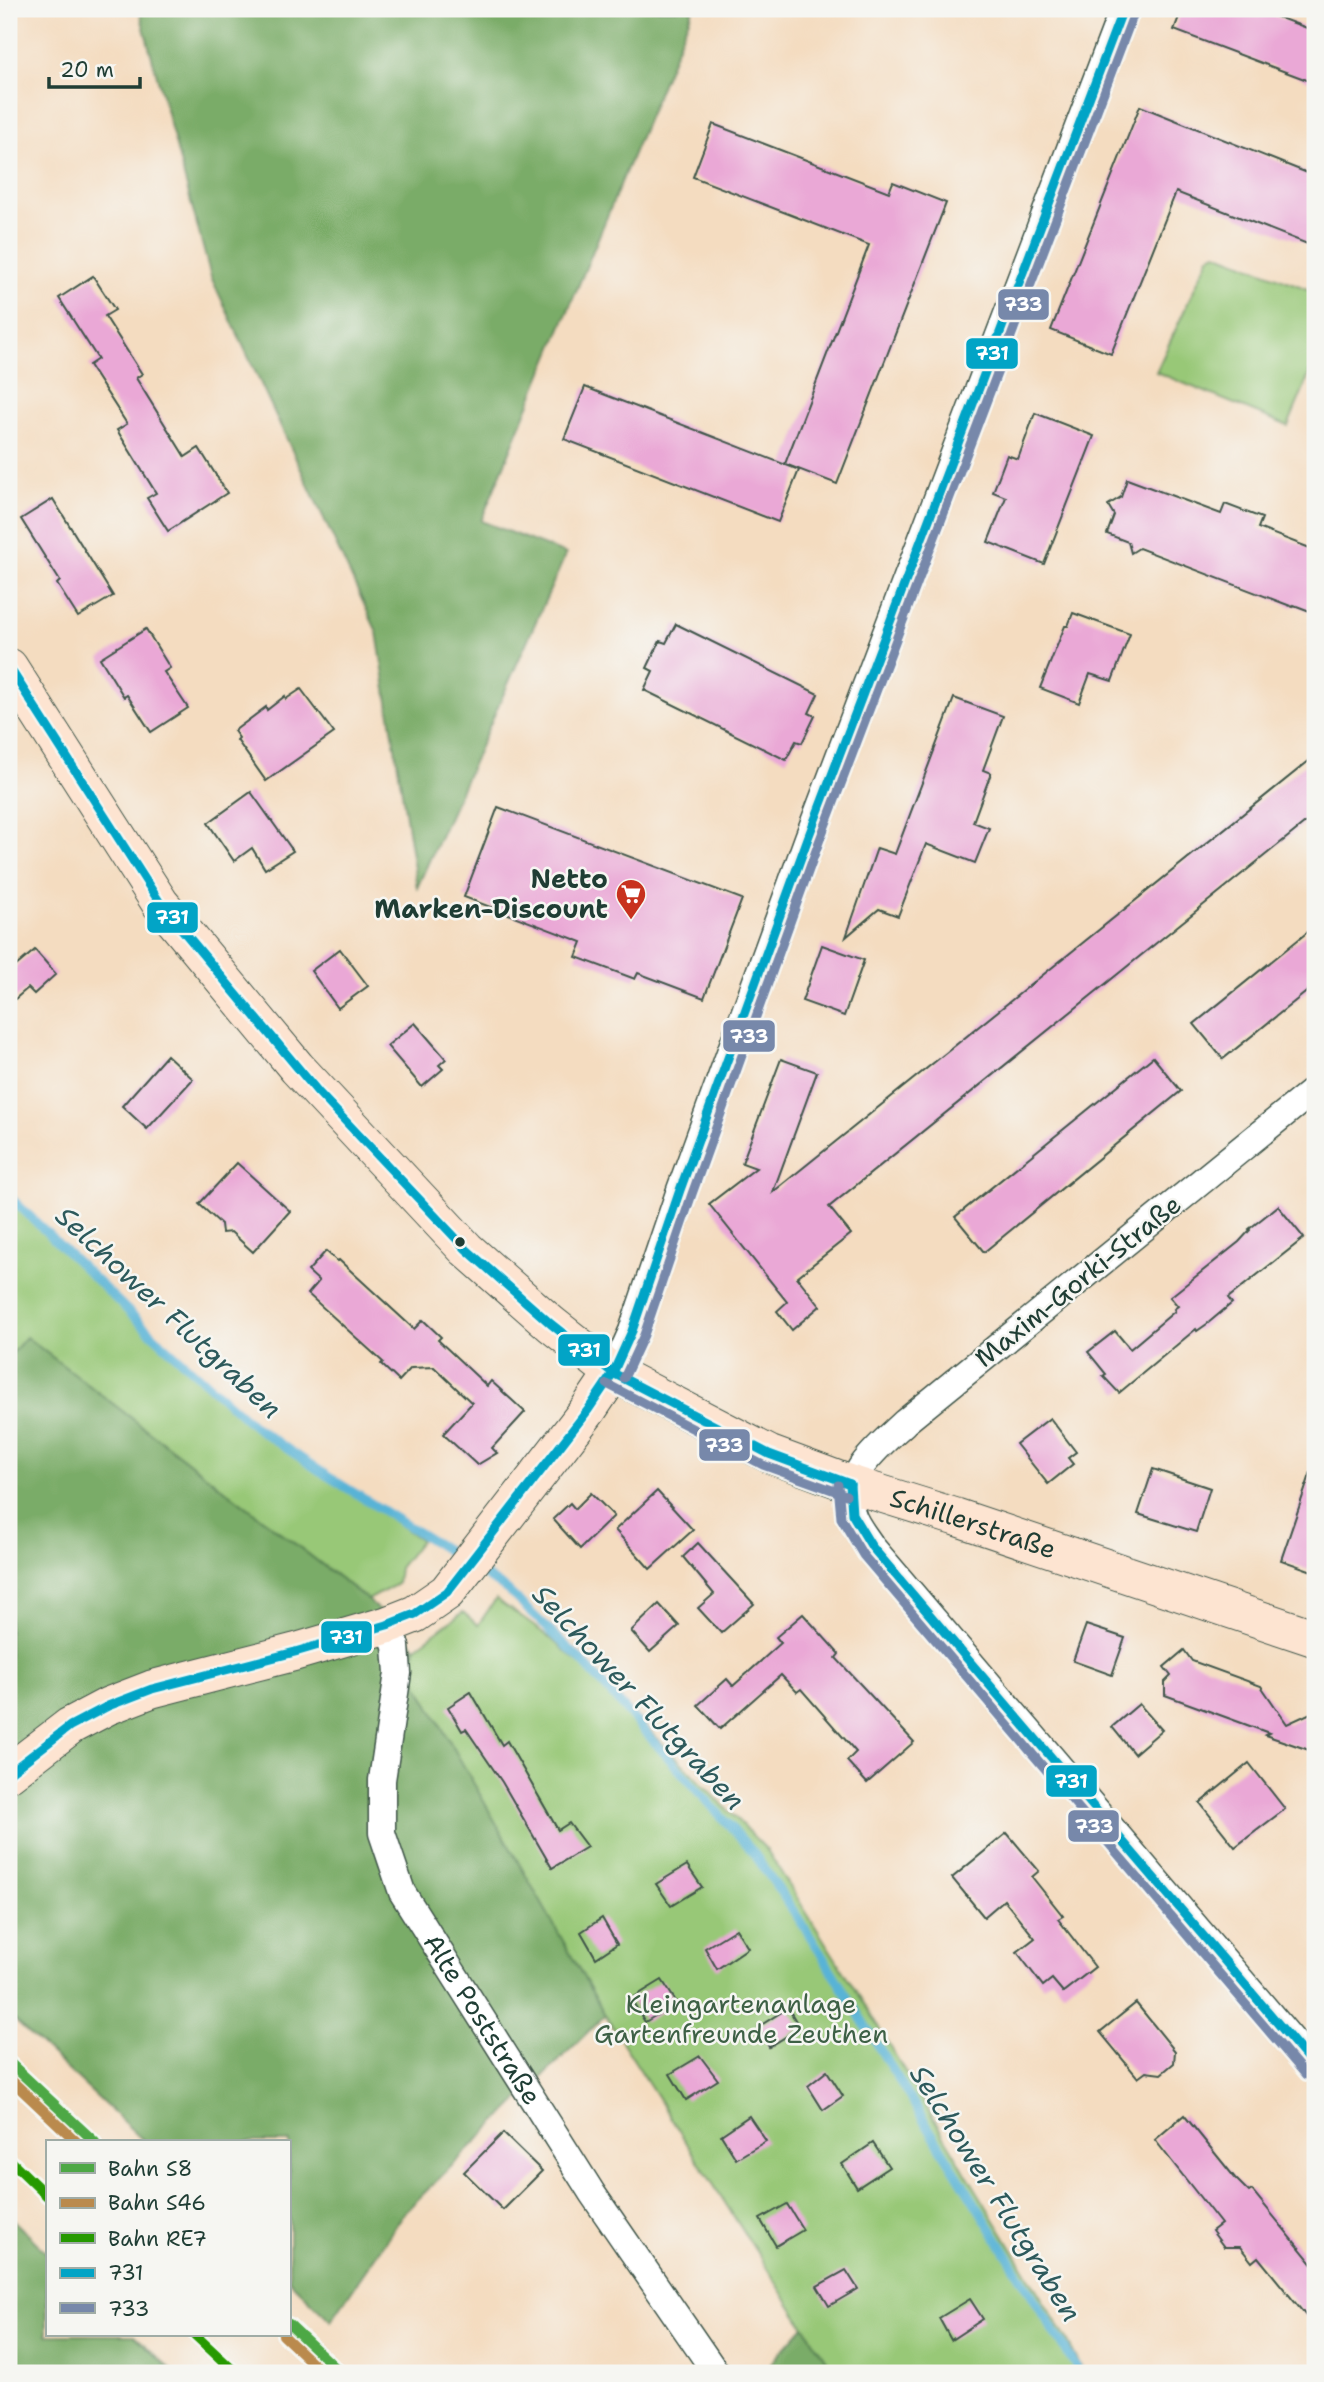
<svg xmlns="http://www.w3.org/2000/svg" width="1324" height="2382" viewBox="0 0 1324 2382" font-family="'Shantell Sans',sans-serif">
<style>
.green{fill:#98c877;stroke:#5c8256;stroke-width:2}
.forest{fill:#7aac68;stroke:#4c744e;stroke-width:2}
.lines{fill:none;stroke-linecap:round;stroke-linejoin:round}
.stream{stroke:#58b3d6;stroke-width:9}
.building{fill:#eaa8d6}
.street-casing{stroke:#3f5549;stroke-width:29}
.secondary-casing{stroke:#3f5549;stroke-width:39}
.street{stroke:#fff;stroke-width:26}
.secondary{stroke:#fde4d1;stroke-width:37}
.bus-1-casing{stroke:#f6f6f2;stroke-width:14}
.bus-2-casing{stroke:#f6f6f2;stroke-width:14}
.bus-1{stroke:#02a4c6;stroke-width:9}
.bus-2{stroke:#78a;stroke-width:9}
.rail-1-casing{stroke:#f6f6f2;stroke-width:16}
.rail-2-casing{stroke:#f6f6f2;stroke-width:16}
.rail-3-casing{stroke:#f6f6f2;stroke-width:16}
.rail-1{stroke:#4da845;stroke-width:10}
.rail-2{stroke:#ba8a4d;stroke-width:10}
.rail-3{stroke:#269900;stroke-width:10}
.bus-dot{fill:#1f3d34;stroke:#f6f6f2;stroke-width:2.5}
.labels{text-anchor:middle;stroke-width:5;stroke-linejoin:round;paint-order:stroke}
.poi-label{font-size:26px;font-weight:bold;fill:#1f3d34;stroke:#f6f6f2;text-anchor:end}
.street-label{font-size:26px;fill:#1f3d34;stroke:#f6f6f2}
.park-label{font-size:26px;fill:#3d6045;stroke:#f6f6f2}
.water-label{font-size:28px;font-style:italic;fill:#2d5a5c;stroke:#f6f6f2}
.line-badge{stroke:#f6f6f2;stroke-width:2.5}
.badge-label{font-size:19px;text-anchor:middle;font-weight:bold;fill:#fff}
</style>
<rect width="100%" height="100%" fill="#f6f6f2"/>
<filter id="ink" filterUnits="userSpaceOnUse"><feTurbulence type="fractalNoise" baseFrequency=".0143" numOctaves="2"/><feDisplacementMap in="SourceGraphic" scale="14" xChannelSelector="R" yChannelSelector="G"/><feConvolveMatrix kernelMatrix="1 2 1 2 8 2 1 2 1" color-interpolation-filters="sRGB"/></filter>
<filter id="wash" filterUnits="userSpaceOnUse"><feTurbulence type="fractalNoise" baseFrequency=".00686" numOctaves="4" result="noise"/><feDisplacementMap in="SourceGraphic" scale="28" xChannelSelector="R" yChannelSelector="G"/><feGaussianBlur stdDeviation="1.57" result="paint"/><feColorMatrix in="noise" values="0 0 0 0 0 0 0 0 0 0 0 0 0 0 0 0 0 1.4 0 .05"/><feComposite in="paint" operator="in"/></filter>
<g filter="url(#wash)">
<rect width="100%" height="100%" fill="#f4dcc0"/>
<g class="green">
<path d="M1216,253L1315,292V361L1288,426L1156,372L1209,257Z"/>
<path d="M9,1197L212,1393L421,1540L399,1568L397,1584L368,1600L26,1337L9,1357Z"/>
<path d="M496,1599L549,1637L614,1694L767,1850L863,2002L1067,2340L1084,2373H834L605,2015L410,1673L416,1647L463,1612L478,1625Z"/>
</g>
<g class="forest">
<path d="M139,9H693L481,521L566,554L417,888L377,632L211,277Z"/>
<path d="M26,1337L368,1600L416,1647L411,1673L605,2015L405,2212L331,2321L289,2280V2142H145L9,2015V1357Z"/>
<path d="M9,2216L47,2253V2335H134L175,2373H9Z"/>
<path d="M804,2326L834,2373H762Z"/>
</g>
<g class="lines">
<g class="stream">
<path d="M9,1196L151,1333L255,1427L326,1475L461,1559"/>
<path d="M476,1569L507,1590L579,1658L753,1852L805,1928L1080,2373"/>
</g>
</g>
<g id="blocks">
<g class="building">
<path d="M1182,9H1256L1315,31V83L1174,30Z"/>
<path d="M1140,106L1315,176V247L1176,192L1111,354L1051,330Z"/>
<path d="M713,124L889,192L893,182L946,203L837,484L785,464L869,245L693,177Z"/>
<path d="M93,276L115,310L105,316L142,374L136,378L185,457L199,448L227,493L168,531L147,498L156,493L117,430L127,424L89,365L98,359L59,298Z"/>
<path d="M585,387L799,470L778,522L564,439Z"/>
<path d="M1035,413L1094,436L1044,564L988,542L1006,497L993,492L1007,455L1018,459Z"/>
<path d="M1127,479L1221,514L1225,504L1262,518L1258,528L1315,550V613L1294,605L1293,607L1139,548L1131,553L1128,542L1107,534L1114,515L1108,505L1121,497Z"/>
<path d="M53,499L113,596L78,617L57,584L60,581L21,519Z"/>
<path d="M1073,613L1130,634L1112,681L1090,674L1079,703L1040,688L1065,626H1068Z"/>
<path d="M676,624L818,694L809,713L815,716L802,743L796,741L786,760L644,690L653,671L647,668L660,641L666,643Z"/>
<path d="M146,629L170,668L164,672L188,708L151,732L127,695L124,697L100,658Z"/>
<path d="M301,689L334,733L266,781L237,740L239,738L234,731L266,707L267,710L285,696L286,699Z"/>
<path d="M954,698L1003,716L983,770L991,773L973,822L989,828L975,863L926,844L898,916L879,909L846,937L877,848L895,854Z"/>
<path d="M1315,756V815L829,1207L851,1234L797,1277L820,1306L792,1330L777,1311L787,1302L709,1204L756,1168L742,1163L781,1059L817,1072L773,1192Z"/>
<path d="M251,792L293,851L265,869L252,848L234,861L208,823Z"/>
<path d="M498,807L742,899L704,998L638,973L635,979L576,957L582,942L464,897Z"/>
<path d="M1315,926V985L1223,1059L1194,1024Z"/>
<path d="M822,945L864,960L844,1016L802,1001Z"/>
<path d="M340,949L368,986L338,1008L311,971Z"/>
<path d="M35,950L56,974L34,994L28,988L9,1004V972Z"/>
<path d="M415,1023L446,1059L439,1065L443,1069L422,1087L387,1046Z"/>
<path d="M167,1055L193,1079L147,1129L122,1106Z"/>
<path d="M1153,1057L1181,1091L984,1252L955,1217Z"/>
<path d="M237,1163L290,1211L253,1252L231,1232L222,1233L221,1224L199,1204Z"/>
<path d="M1278,1206L1304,1238L1228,1298L1232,1303L1207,1324L1197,1331L1196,1329L1119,1393L1103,1376L1106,1374L1088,1352L1115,1331L1130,1349L1175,1311L1174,1309L1178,1306L1170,1297L1239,1242L1250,1230L1249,1229Z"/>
<path d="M326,1251L337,1261L339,1260L414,1329L423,1320L441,1337L438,1340L487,1386L491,1381L525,1412L492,1448L497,1453L477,1465L443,1434L472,1403L434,1367L411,1368L399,1381L381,1364L383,1362L308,1294L319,1281L308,1271Z"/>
<path d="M1050,1418L1076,1452L1068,1458L1073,1464L1048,1484L1016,1444Z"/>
<path d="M1153,1469L1210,1488L1196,1532L1138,1514Z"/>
<path d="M1311,1472H1315V1572L1281,1560Z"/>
<path d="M657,1491L693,1530L650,1569L615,1530Z"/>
<path d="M591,1493L614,1516L580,1549L553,1519L570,1503L575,1509Z"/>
<path d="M698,1543L754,1604L721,1633L698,1608L714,1594L683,1557Z"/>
<path d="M659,1604L679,1626L650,1652L631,1631Z"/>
<path d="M803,1614L839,1654L836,1658L914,1742L867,1783L847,1761L856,1752L801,1689L797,1692L781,1675L720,1729L698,1705L727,1679L733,1686L781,1643L776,1637Z"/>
<path d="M1086,1625L1125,1638L1112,1675L1073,1661Z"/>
<path d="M1184,1650L1192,1661L1261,1686L1287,1724L1315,1711V1752L1265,1735L1269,1733L1165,1695V1682L1171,1676L1164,1667Z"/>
<path d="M471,1692L502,1745L507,1741L558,1830L569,1823L587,1847L552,1868L502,1782L466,1729L462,1731L448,1707Z"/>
<path d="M1139,1704L1162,1730L1134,1754L1112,1727Z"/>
<path d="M1249,1763L1285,1809L1235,1847L1200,1803Z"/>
<path d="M1007,1833L1039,1871L1032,1877L1063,1916L1058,1919L1095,1967L1063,1992L1052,1979L1043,1986L1017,1952L1035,1938L1004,1900L984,1917L952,1878Z"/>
<path d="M687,1865L702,1887L671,1906L656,1884Z"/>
<path d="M602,1918L617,1944L596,1958L581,1932Z"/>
<path d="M736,1929L748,1948L717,1969L705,1948Z"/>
<path d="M662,1980L677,2003L645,2022L631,1999Z"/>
<path d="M1136,2003L1175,2051L1174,2063L1161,2074L1146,2072L1138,2078L1100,2032Z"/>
<path d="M788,2008L800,2028L769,2047L758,2027Z"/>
<path d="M700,2056L718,2080L686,2100L670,2074Z"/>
<path d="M827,2071L843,2096L823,2110L808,2086Z"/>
<path d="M1184,2115L1235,2178L1249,2192L1252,2190L1315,2267V2327L1258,2257L1252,2262L1240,2247H1224L1212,2231L1221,2224L1155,2140Z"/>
<path d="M749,2116L766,2141L736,2159L721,2135Z"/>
<path d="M503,2133L542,2171L503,2210L464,2172Z"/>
<path d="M873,2143L889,2167L857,2188L842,2164Z"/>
<path d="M787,2204L803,2230L776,2246L760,2219Z"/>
<path d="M846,2270L858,2289L829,2306L817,2286Z"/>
<path d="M970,2299L983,2319L951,2340L939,2318Z"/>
</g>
</g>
</g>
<g filter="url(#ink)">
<use href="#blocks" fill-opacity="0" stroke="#3f5549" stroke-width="2"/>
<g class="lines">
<g class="street-casing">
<g id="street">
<path d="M1315,1089L905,1422C880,1446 841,1474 852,1513C855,1525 866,1537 872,1547L1315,2067"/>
<path d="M613,1373L632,1331L680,1190L808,838L1123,9"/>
<path id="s1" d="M387,1625L396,1646L398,1673L382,1780V1833L402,1892L592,2193L716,2373"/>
</g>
</g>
<g class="secondary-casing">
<g id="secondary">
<path id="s2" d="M9,667L160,903L297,1068L466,1249L551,1324L613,1373L769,1454L850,1484L956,1517L1315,1638"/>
<path d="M9,1773L70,1726L108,1706L152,1689L295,1652L387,1625L415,1614L447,1592L588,1410L613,1373"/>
</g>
</g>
<use href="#street" class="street"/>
<use href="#secondary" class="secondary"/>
<g class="bus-1-casing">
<g id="bus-1">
<path d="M9,667L160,903L318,1092L466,1249L551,1324L613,1373L769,1454L850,1484"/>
<path d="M850,1484L852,1514L872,1547L1315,2067"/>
<path d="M9,1773L70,1726L108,1706L152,1689L295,1652L387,1625L415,1614L447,1592L588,1410L613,1373L632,1331L680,1190L808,838L1123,9"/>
</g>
</g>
<g class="bus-2-casing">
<g id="bus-2">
<path d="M624,1378L644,1335L692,1194L819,842L1134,13"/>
<path d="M607,1384L763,1465L846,1495"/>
<path d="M838,1485L841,1518L863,1555L1306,2075"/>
</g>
</g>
<use href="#bus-1" class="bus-1"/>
<use href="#bus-2" class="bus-2"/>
<g class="rail-1-casing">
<g id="rail-1">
<path d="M9,2062L95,2142"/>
<path d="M289,2324L341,2373"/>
</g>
</g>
<g class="rail-2-casing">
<g id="rail-2">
<path d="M9,2078L77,2142"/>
<path d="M283,2335L323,2373"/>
</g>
</g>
<g class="rail-3-casing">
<g id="rail-3">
<path d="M9,2159L47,2196"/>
<path d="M195,2335L236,2373"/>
</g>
</g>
<use href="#rail-1" class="rail-1"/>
<use href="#rail-2" class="rail-2"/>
<use href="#rail-3" class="rail-3"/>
</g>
</g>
<defs>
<g id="supermarket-pin" transform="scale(1.575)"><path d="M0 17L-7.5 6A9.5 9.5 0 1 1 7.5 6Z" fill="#c8321e" stroke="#f6f6f2"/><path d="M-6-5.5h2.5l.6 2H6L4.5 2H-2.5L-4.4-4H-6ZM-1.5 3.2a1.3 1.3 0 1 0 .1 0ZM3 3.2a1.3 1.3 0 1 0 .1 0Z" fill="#fff"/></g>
</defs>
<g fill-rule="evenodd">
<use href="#supermarket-pin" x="631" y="894"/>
</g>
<circle class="bus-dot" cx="460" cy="1242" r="6"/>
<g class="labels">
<g class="poi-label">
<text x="608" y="888">Netto<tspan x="608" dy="30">Marken-Discount</tspan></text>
</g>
<g class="street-label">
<text transform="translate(1078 1281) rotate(-39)" y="9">Maxim-Gorki-Straße</text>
<text dy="9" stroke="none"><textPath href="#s2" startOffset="1326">Schillerstraße</textPath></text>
<text dy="9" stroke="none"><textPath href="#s1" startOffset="424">Alte Poststraße</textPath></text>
</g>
<g class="park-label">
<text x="741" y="2013">Kleingartenanlage<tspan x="741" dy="30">Gartenfreunde Zeuthen</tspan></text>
</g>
<g class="water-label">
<text transform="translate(169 1312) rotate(43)" y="10">Selchower Flutgraben</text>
<text transform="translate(639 1697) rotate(47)" y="10">Selchower Flutgraben</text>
<text transform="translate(996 2193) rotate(58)" y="10">Selchower Flutgraben</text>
</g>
</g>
<g class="line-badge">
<rect x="997" y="288" width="53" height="33" rx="7" fill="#78a"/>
<rect x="965" y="337" width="54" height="33" rx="7" fill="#02a4c6"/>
<rect x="146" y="901" width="53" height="33" rx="7" fill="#02a4c6"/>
<rect x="722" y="1019" width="54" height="34" rx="7" fill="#78a"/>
<rect x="557" y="1333" width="54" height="34" rx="7" fill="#02a4c6"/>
<rect x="698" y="1428" width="53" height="34" rx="7" fill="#78a"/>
<rect x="320" y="1620" width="53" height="34" rx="7" fill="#02a4c6"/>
<rect x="1045" y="1764" width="53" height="34" rx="7" fill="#02a4c6"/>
<rect x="1067" y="1809" width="53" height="34" rx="7" fill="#78a"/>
</g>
<g class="badge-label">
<text x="1023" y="311">733</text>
<text x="992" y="360">731</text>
<text x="172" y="924">731</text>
<text x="749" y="1043">733</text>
<text x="584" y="1357">731</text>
<text x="724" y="1452">733</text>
<text x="346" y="1644">731</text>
<text x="1071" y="1788">731</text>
<text x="1094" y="1833">733</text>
</g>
<rect width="1324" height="2382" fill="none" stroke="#f6f6f2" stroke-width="35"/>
<rect x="46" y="2140" width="245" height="196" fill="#f6f6f2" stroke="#a0aca6" stroke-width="2"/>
<rect x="60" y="2163" width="35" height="10" fill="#4da845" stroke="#a0aca6" stroke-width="2"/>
<text x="108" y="2176" font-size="21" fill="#1f3d34">Bahn S8</text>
<rect x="60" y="2198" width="35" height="10" fill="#ba8a4d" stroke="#a0aca6" stroke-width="2"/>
<text x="108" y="2210" font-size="21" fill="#1f3d34">Bahn S46</text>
<rect x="60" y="2233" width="35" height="10" fill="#269900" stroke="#a0aca6" stroke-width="2"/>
<text x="108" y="2246" font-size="21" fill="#1f3d34">Bahn RE7</text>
<rect x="60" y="2268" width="35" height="10" fill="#02a4c6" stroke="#a0aca6" stroke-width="2"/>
<text x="108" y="2280" font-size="21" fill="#1f3d34">731</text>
<rect x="60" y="2303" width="35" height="10" fill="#7788aa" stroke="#a0aca6" stroke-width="2"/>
<text x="108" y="2316" font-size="21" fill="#1f3d34">733</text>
<path d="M49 77v10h91v-10" fill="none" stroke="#1f3d34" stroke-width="3.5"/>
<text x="60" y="77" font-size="21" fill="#1f3d34" stroke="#f6f6f2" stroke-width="5" paint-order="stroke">20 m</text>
</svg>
